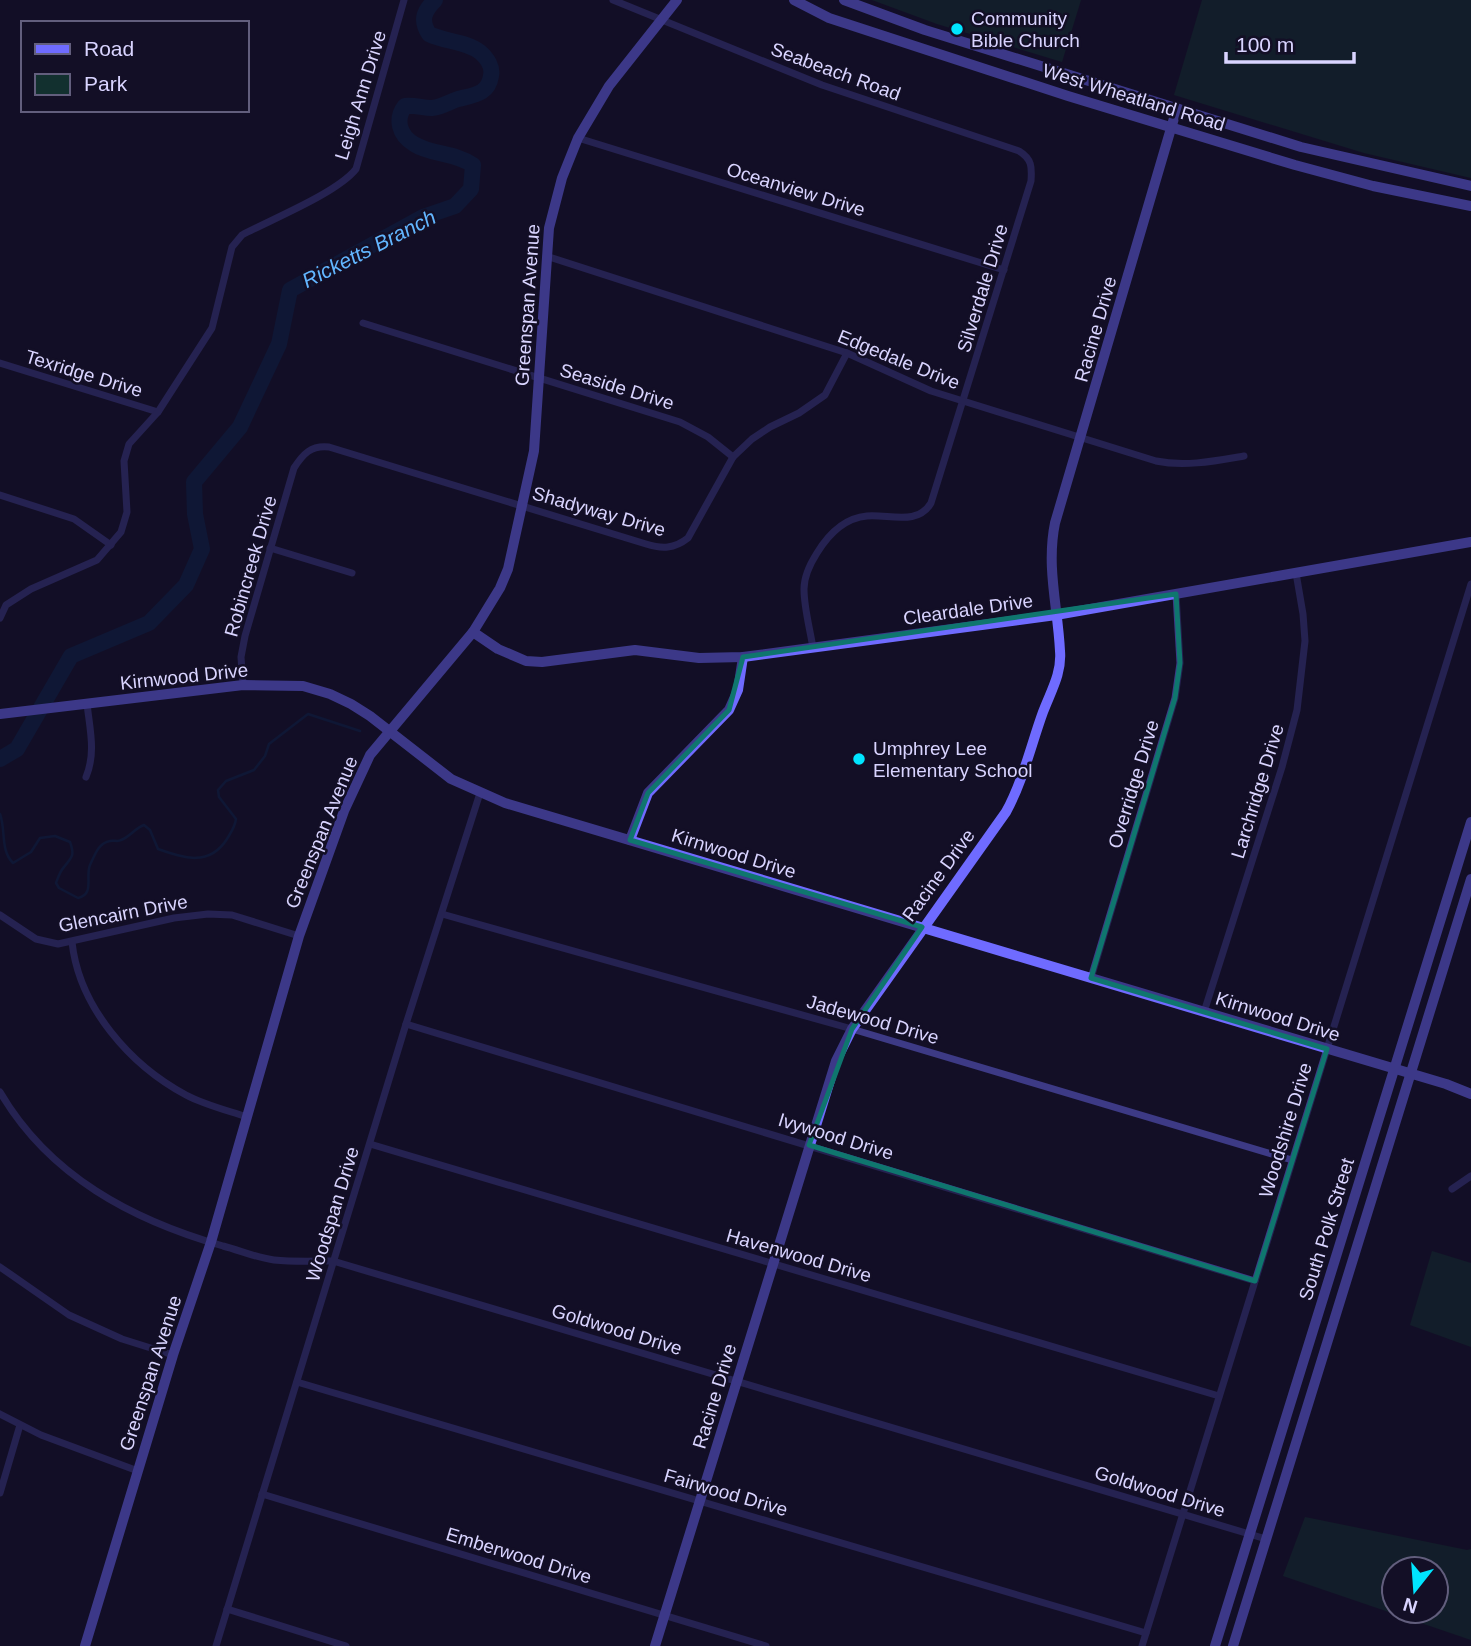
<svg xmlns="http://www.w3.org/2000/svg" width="1471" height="1646" viewBox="0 0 1471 1646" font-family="Helvetica,sans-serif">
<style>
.green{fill:#12302f;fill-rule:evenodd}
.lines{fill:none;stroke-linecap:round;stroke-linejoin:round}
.stream{stroke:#0c2248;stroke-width:2.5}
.river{stroke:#0c2248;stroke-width:16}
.street{stroke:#3d3a85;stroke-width:7}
.secondary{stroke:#6f6bff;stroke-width:10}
.marked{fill:none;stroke:#0f766e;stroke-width:5;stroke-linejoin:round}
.poi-dot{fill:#00e5ff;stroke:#130f26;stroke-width:2.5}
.labels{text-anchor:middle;stroke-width:5;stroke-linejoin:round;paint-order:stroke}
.poi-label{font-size:19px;fill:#d9d4ff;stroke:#130f26;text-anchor:start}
.street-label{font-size:19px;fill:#d9d4ff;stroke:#130f26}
.water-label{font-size:21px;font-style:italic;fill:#62b6ff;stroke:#130f26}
</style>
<rect width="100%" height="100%" fill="#130f26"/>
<g class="green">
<path d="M872,0H1081L1062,62L937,24Z"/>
<path d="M1202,0H1471V178L1364,153L1174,95Z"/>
<path d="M1432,1251L1471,1263V1347L1410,1325Z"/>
<path d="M1305,1517L1467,1550L1471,1549V1640L1283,1576ZM1394,1569H1436V1611H1394Z"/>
</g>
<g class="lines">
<path class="stream" d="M0,814C6,830 0,850 13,863L31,852L40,838L55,836L70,842C75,856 72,857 64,867C60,871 58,878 56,883L59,888L78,898C95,894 85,877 90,865C95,855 98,843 110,841C114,840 118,842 121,840C130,837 135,828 144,825L150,830L158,849C184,858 209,867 227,839C231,832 235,827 236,819L219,797L218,790L226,781L254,770L265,756L269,744L308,714L360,731"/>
<path class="river" d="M0,759L17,749L71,656L149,623L186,585L202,549L195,514L194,482L240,427L279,344L290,290L423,217L455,206L471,189L473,165C454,152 431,155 414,144C399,135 395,119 405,106C415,105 423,108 432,108C443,107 449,102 458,99C473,95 488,95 491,76C493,67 487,58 480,52C466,41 445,42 429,34C420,20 424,11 435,0"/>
<g class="street">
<path d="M613,0L822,85L1019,151C1032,159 1032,167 1031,181L931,503C918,526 889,514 867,516C844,518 828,535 817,553C810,564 804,576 804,589C804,608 810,629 813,648"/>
<path d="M578,138L1004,270"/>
<path d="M546,256L847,353L931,391L1156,461C1185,467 1215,461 1244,456"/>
<path d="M363,323L680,422L708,437L733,457"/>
<path d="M0,363L158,412"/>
<path d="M0,495L74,519L111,545"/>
<path d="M270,548L352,573"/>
<path d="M0,618L6,605L31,589L97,560L121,532L127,512L124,461L129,444L158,412L212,328L232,247L242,235C272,219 337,193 356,169L404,0"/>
<path d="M243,685L241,657L245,636L294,468C303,454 311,445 329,447L646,544C662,549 674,549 688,538L733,457L752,439L770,427L799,413L825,395L847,353"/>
<path d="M86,777C96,753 90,730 87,704"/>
<path d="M442,914L852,1029L1292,1160"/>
<path d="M0,915L36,939L58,944L174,918L208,914L232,915L299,936"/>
<path d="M72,942C79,1007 130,1065 186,1095C205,1105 226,1110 247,1117"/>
<path d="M1091,978L1175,698L1180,663L1176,594"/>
<path d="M1204,1012L1282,767L1297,710L1305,641L1303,614L1296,573"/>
<path d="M406,1024L1255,1281"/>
<path d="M0,1092C49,1176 132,1220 223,1246C239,1250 257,1258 274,1260C294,1262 314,1261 333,1261L1266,1539"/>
<path d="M370,1144L1219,1396"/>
<path d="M1452,1189L1471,1176"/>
<path d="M0,1267L69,1315L122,1339L173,1355"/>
<path d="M297,1382L1146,1633"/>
<path d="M0,1414L41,1435L138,1471"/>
<path d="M0,1493L20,1425"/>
<path d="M262,1494L766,1646"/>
<path d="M227,1609L346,1646"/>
<path d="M216,1646L406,1024L480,793"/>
<path d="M1142,1646L1471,584"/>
</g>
<g class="secondary">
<path d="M794,0L829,18L1068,96L1295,165L1373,186L1471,206"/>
<path d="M844,0L925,30L1301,147L1471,186"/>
<path d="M473,632L498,649L526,661L542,662L635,650L699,658L743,657L1056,615L1471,542"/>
<path d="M0,714L243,685L303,686L330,694L351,704L370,716L451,779L505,803L1446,1084L1471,1094"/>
<path d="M630,840L648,793L729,710L738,690L743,657"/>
<path d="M85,1646L173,1355L211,1242L299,936L344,811L370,755L473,632L500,588L508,569L534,451L549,228L562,178L578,138L609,86L677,0"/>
<path d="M655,1646L836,1061L852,1029L1006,812C1023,781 1031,745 1043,712C1051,691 1062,673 1060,651C1058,608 1046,567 1055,523L1177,108"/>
<path d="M1215,1646L1471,822"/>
<path d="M1233,1646L1471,879"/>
</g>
</g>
<path d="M0 0H1471V1646H0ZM1176,594L1180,663L1175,698L1091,978L1327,1049L1255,1281L809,1145L852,1029L922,927L630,840L648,793L729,710L743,657Z" fill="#130f26" fill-opacity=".55" fill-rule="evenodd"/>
<path class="marked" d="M1176,594L1180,663L1175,698L1091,978L1327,1049L1255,1281L809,1145L852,1029L922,927L630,840L648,793L729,710L743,657Z"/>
<g class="poi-dot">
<circle cx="957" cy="29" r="7"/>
<circle cx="859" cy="759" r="7"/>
</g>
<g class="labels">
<g class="poi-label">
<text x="971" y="25">Community<tspan x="971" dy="22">Bible Church</tspan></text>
<text x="873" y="755">Umphrey Lee<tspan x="873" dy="22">Elementary School</tspan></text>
</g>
<g class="street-label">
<text transform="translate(836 71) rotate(20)" y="7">Seabeach Road</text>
<text transform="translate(360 95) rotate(-73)" y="7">Leigh Ann Drive</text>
<text transform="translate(1134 97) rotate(17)" y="7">West Wheatland Road</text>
<text transform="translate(796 189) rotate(17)" y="7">Oceanview Drive</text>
<text transform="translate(982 288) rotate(-73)" y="7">Silverdale Drive</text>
<text transform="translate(527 305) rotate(-86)" y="7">Greenspan Avenue</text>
<text transform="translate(1095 329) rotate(-74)" y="7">Racine Drive</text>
<text transform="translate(899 359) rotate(22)" y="7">Edgedale Drive</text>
<text transform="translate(84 373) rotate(17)" y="7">Texridge Drive</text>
<text transform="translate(617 386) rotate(17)" y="7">Seaside Drive</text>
<text transform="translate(599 511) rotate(16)" y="7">Shadyway Drive</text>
<text transform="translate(250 566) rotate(-74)" y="7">Robincreek Drive</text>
<text transform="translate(968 609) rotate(-8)" y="7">Cleardale Drive</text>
<text transform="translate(184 676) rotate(-6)" y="7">Kirnwood Drive</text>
<text transform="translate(1133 784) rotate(-73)" y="7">Overridge Drive</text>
<text transform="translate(1257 791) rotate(-73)" y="7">Larchridge Drive</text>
<text transform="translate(321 832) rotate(-68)" y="7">Greenspan Avenue</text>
<text transform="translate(734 853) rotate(17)" y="7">Kirnwood Drive</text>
<text transform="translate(938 875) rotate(-54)" y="7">Racine Drive</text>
<text transform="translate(123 913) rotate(-11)" y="7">Glencairn Drive</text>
<text transform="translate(1278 1016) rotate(17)" y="7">Kirnwood Drive</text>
<text transform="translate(873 1019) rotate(16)" y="7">Jadewood Drive</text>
<text transform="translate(1285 1130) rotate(-73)" y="7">Woodshire Drive</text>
<text transform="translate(836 1136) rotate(17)" y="7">Ivywood Drive</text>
<text transform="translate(332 1214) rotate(-73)" y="7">Woodspan Drive</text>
<text transform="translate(1326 1229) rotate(-73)" y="7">South Polk Street</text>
<text transform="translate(799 1255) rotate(16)" y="7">Havenwood Drive</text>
<text transform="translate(617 1329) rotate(17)" y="7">Goldwood Drive</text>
<text transform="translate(150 1373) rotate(-72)" y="7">Greenspan Avenue</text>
<text transform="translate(714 1396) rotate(-73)" y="7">Racine Drive</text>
<text transform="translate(1160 1491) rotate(17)" y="7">Goldwood Drive</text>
<text transform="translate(726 1492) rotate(16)" y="7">Fairwood Drive</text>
<text transform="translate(519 1555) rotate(17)" y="7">Emberwood Drive</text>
</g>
<g class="water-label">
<text transform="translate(369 249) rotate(-27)" y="7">Ricketts Branch</text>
</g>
</g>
<rect x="21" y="21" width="228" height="91" fill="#130f26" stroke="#625e7d" stroke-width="2"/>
<rect x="35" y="44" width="35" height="10" fill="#6f6bff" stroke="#625e7d" stroke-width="2"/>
<text x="84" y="56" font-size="21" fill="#d9d4ff">Road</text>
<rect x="35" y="74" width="35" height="21" fill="#12302f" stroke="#625e7d" stroke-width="2"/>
<text x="84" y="91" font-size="21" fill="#d9d4ff">Park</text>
<g transform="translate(1415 1590) rotate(197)"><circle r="33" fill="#130f26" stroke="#625e7d" stroke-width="2"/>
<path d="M0-5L12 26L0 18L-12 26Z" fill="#00e5ff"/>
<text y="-10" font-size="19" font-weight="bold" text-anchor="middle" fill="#d9d4ff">N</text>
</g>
<path d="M1226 52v10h128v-10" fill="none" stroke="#d9d4ff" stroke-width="3.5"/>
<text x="1236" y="52" font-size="21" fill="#d9d4ff" stroke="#130f26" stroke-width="5" paint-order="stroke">100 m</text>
</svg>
